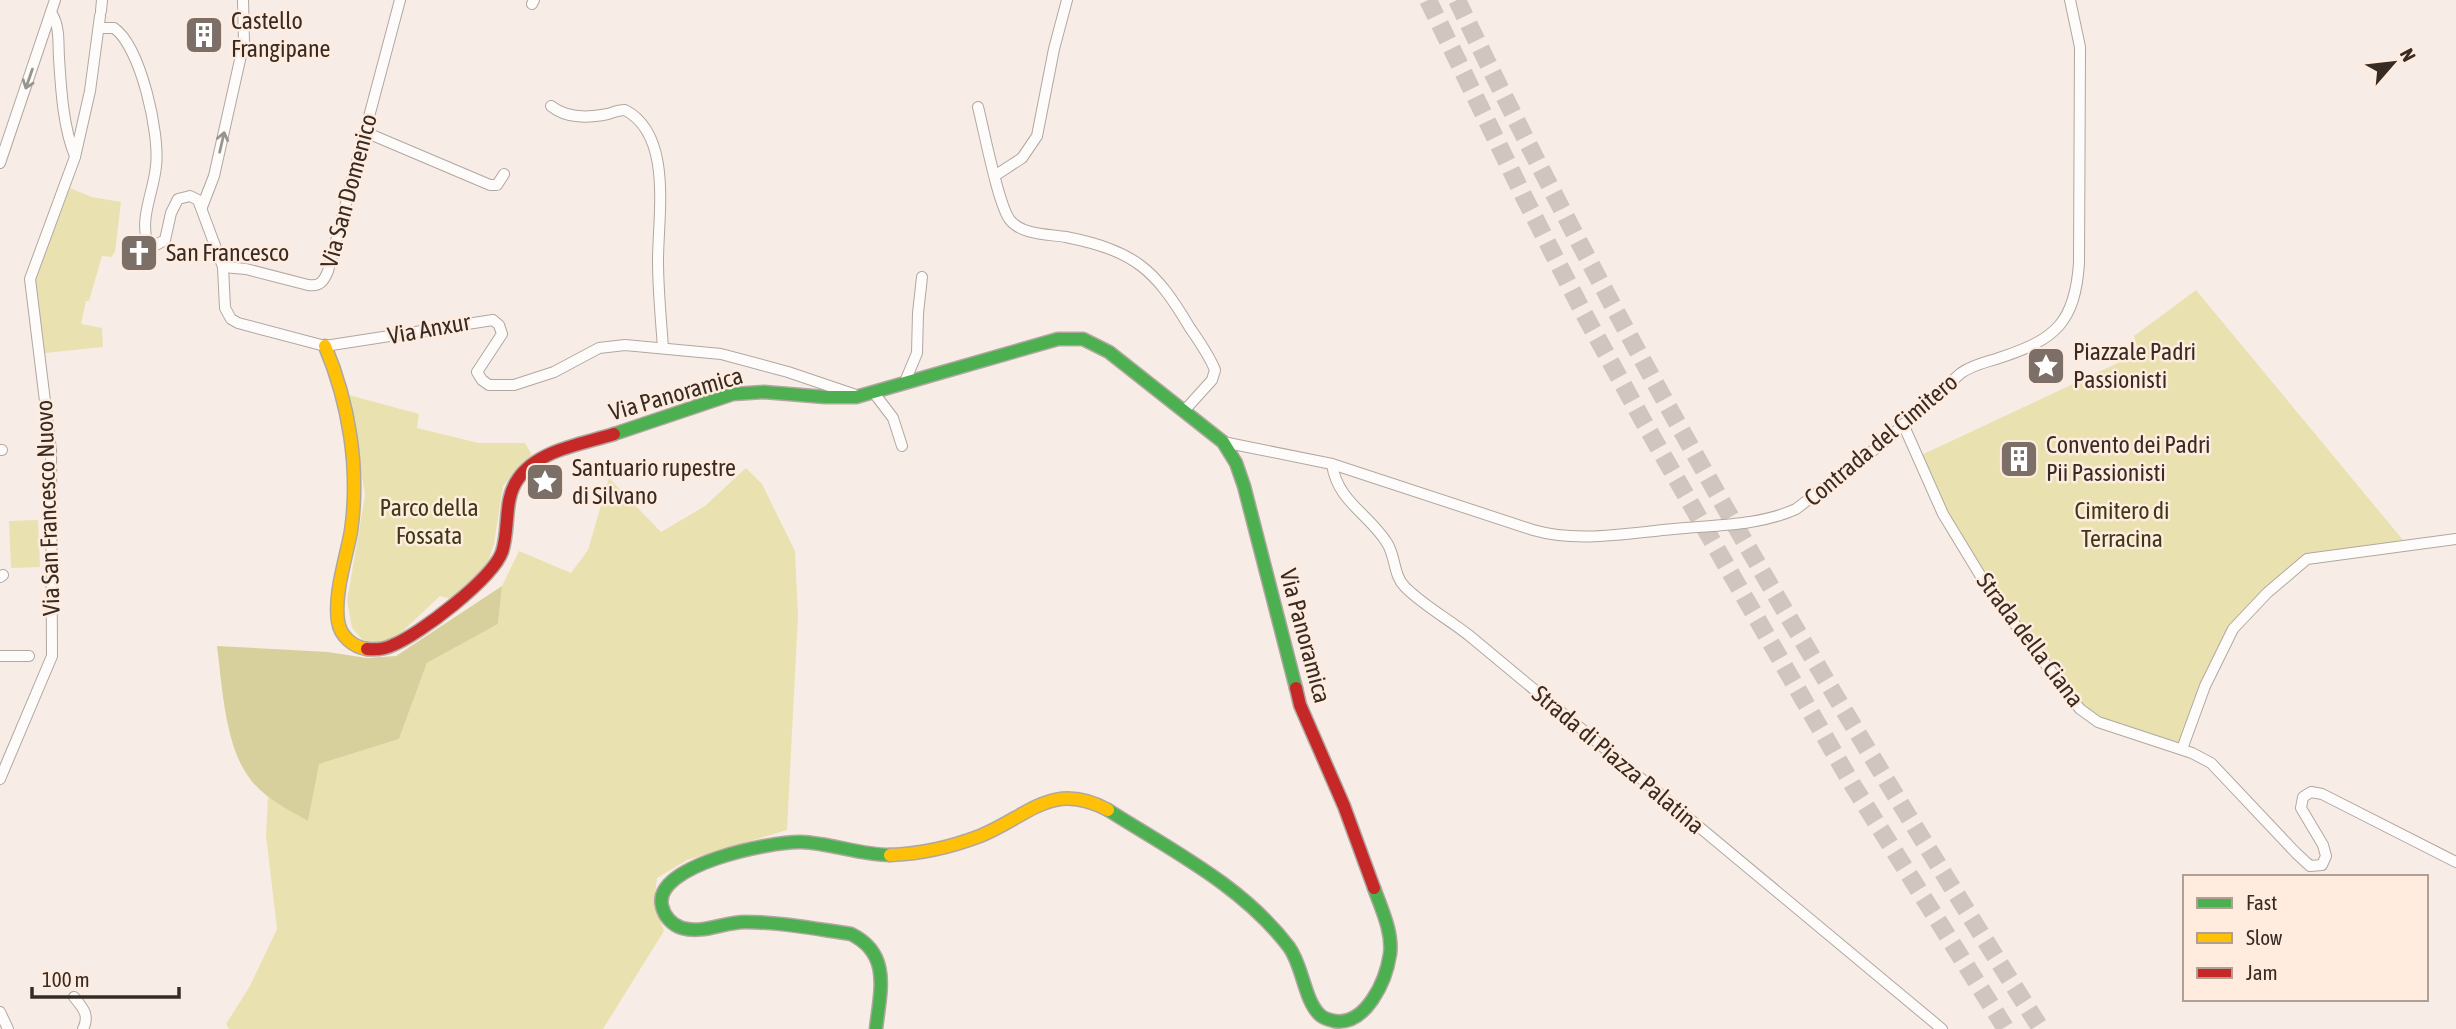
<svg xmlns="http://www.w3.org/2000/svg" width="2456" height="1029" viewBox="0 0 2456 1029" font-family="'Asap Condensed',sans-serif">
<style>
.green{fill:#e9e2b0}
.forest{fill:#d8d09c}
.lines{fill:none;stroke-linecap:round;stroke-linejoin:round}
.highway-tunnel{stroke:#d1c6bf;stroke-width:18;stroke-dasharray:18 9;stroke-linecap:butt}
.street-casing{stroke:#b0a7a0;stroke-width:12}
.fast-casing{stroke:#b0a7a0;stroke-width:15}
.slow-casing{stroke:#b0a7a0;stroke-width:15}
.jam-casing{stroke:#b0a7a0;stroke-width:15}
.street{stroke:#fefcfb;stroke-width:10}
.fast{stroke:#4caf50;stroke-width:12}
.slow{stroke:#ffc107;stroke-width:12}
.jam{stroke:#c62828;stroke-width:12}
.oneway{stroke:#9a948f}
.labels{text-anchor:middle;stroke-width:5;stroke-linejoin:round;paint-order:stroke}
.poi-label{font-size:24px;fill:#372b23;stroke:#ffecdf;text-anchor:start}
.street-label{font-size:24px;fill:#372b23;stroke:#ffecdf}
.park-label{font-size:24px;fill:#3c3a14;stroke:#ffecdf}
</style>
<rect width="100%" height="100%" fill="#f8ede6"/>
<g class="green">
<path d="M70,188L92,197L121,202L115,252L111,257L102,256L89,301H86L81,324L102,328L103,347L45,353L35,280Z"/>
<path d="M2196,290L2403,540L2304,556L2230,626L2180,743L2089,716L1998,610L1949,536L1925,486L1915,458L2139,353L2134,336Z"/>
<path d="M349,395L419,414L417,428L479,443H525L532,455L520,465L503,486L494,544L486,568L451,599L440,596L403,631L389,641L366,644L352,628L347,601L365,495Z"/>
<path d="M746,468L762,484L795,551L798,616L787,830L687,860L657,878L654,903L664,931L603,1029H229L226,1024L250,986L277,929L266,836L268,797L308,821L318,764L399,739L427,663L498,624L502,586L519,551L571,573L588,550L609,478L661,532L705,506Z"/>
<path d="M38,520L40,567L11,568L9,521Z"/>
</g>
<path class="forest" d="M502,586L498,624L427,663L399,739L319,764L308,821C287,809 262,797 248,776C225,744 222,685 217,646L328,652L367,658L396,656Z"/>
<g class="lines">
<g class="highway-tunnel">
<path d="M1428,0L1524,197L1583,312L1642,419L1852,784L2006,1029"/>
<path d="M1457,0C1628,356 1830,696 2041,1029"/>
</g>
<g class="street-casing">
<g id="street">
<path d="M532,4L534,0"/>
<path d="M101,11L102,0"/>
<path d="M52,14C60,27 58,43 59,58C61,89 63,127 75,156"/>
<path d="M99,28H114C141,47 160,134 156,166C154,190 140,217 147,241L154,246L165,240L171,213L178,199L190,196L198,200L223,267L225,308L231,319L238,323L325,346L493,320L499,325L502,334L477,372L482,380L489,385H514L554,372L599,348L625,345L721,354L788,372L856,395"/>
<path d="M551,106C567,119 588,118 608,114C614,112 618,110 625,110C673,135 658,215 658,261C658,290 661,319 663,348"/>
<path d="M978,107C984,130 998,205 1010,220C1022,235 1048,234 1066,237C1135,251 1155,269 1190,328C1199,341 1209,355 1215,370L1212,380L1184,411"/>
<path d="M365,132L490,185H497L504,174"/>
<path d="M0,163L55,0"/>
<path d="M996,175L1022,158L1037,136L1054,49L1067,0"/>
<path d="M202,207L214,176L244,42L243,0"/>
<path d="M223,267L246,269L308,285C320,287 324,281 328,271L400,0"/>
<path d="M904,384L917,353L918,313L922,277"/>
<path d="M874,393L893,418L902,446"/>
<path d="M1903,424L1943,514L1991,593L2080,709L2098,722L2192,753L2211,763L2296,853L2310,866L2322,865L2326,856L2323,845L2301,808L2303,797L2311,792L2322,794L2456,862"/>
<path d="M1223,442L1332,464L1533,530C1578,543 1628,533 1674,529C1714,525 1759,526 1796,509L1883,443L1961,373C1974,364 1988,362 2002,357C2056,339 2075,322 2079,263L2080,47L2070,0"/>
<path d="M0,450H2"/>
<path d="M1332,464C1337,501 1369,514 1387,543C1396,557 1393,575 1405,587C1424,606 1450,620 1471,637L1942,1029"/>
<path d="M0,577L3,575"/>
<path d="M0,656H29"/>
<path d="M2182,749L2205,686L2233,629L2267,593L2307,559L2456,539"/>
<path d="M0,779L52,656L51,450L30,279L75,157L90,91L100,16"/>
<path d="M74,997C83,1008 90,1015 83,1029"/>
<path d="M0,1012L8,1029"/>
</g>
</g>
<g class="fast-casing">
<g id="fast">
<path d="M614,434L733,394L764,392L825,397H856L1058,339H1083L1109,352L1223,442L1236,463L1244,486L1296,688"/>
<path d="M1108,810C1171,850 1243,886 1289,947C1303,966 1304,1000 1320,1015C1323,1018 1330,1020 1334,1021C1366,1026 1386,981 1390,954C1393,932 1381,908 1374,888"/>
<path d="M876,1029C880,992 892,954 851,934C816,929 781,922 745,922C724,922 703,934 682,928C672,925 664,916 662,906C652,865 772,841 801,842C831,843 860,855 890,855"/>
</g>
</g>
<g class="slow-casing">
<g id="slow">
<path d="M325,346C349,403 360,469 351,531C346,559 334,593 338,621C340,636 353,647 367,649"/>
<path d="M890,855C921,854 951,847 980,836C1029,816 1052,780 1108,810"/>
</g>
</g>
<g class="jam-casing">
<g id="jam">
<path d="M367,649C376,650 385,649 393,645C420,634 492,579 502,552C510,528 503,500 518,479C537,450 583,444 614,434"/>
<path d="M1296,688L1300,705L1344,806L1374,888"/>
</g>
</g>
<use href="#street" class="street"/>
<use href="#fast" class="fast"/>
<use href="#slow" class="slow"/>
<use href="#jam" class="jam"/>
</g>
<defs><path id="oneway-shaft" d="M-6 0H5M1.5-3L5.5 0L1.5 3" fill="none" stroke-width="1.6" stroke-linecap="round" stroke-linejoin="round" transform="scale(1.75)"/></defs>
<g class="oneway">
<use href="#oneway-shaft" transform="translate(29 79) rotate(109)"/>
<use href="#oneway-shaft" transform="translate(222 142) rotate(-77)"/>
</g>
<defs>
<g id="building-square" transform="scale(2.0125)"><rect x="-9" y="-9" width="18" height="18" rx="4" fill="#7b6f67" stroke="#ffecdf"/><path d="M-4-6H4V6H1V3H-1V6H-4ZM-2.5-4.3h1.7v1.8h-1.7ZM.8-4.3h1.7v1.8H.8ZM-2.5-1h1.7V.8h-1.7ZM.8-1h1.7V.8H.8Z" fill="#fff"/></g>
<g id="church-square" transform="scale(2.0125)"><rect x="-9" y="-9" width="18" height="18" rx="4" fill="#7b6f67" stroke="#ffecdf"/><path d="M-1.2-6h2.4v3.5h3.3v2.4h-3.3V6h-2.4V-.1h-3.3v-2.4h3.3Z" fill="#fff"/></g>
<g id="sight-square" transform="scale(2.0125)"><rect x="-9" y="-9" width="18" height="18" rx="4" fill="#7b6f67" stroke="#ffecdf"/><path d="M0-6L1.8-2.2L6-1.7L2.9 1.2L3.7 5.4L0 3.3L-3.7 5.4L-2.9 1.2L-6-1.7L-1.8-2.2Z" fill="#fff"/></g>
</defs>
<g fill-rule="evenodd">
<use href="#building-square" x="204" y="35"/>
<use href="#church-square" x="139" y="253"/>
<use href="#sight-square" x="2046" y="366"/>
<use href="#building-square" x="2019" y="459"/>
<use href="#sight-square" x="545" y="482"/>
</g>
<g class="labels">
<g class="poi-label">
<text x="231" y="29">Castello<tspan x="231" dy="28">Frangipane</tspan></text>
<text x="166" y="261">San Francesco</text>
<text x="2073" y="360">Piazzale Padri<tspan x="2073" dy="28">Passionisti</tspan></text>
<text x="2046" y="453">Convento dei Padri<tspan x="2046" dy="28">Pii Passionisti</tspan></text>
<text x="572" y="476">Santuario rupestre<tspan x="572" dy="28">di Silvano</tspan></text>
</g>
<g class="street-label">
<text transform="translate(349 191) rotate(-75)" y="8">Via San Domenico</text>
<text transform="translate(429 329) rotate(-10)" y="8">Via Anxur</text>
<text transform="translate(676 394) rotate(-16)" y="8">Via Panoramica</text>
<text transform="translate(1881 440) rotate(-40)" y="8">Contrada del Cimitero</text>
<text transform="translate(48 508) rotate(-92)" y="8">Via San Francesco Nuovo</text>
<text transform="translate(1305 636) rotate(75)" y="8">Via Panoramica</text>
<text transform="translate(2030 640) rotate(53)" y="8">Strada della Ciana</text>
<text transform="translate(1618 760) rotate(40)" y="8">Strada di Piazza Palatina</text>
</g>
<g class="park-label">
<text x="429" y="516">Parco della<tspan x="429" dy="28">Fossata</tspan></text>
<text x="2122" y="519">Cimitero di<tspan x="2122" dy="28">Terracina</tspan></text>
</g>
</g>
<rect x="2183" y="875" width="245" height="126" fill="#ffecdf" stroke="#af9f94" stroke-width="2"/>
<rect x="2197" y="898" width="35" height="10" fill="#4caf50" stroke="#af9f94" stroke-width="2"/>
<text x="2246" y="910" font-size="21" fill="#372b23">Fast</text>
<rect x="2197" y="933" width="35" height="10" fill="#ffc107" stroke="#af9f94" stroke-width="2"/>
<text x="2246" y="945" font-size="21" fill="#372b23">Slow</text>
<rect x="2197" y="968" width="35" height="10" fill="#c62828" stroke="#af9f94" stroke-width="2"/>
<text x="2246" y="980" font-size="21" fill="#372b23">Jam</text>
<g transform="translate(2393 63) rotate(62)" stroke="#ffecdf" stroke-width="5" paint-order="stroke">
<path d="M0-5L12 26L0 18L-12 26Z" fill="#372b23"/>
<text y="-10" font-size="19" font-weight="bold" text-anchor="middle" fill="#372b23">N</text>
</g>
<path d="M32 987v10h147v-10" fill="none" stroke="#372b23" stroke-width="3.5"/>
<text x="42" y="987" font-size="21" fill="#372b23" stroke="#ffecdf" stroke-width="5" paint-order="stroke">100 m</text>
</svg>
